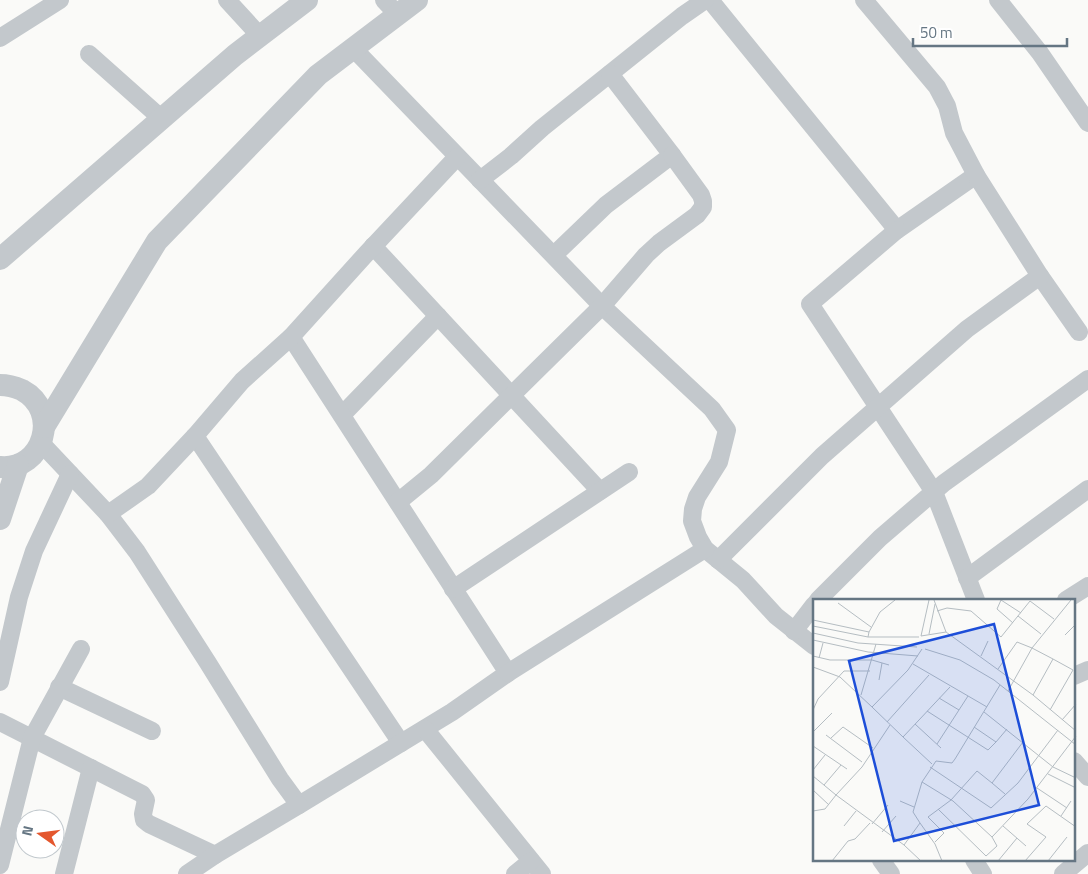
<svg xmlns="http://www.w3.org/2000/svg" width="1088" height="874" viewBox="0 0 1088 874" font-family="'Titillium Web',sans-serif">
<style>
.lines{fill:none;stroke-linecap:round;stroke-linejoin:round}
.minor{stroke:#c3c8cc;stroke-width:18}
.tertiary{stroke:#c3c8cc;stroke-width:22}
.inset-road{fill:none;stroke:#b5bdc2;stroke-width:1}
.view{fill:#1d4ed8;fill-opacity:0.15;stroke:#1d4ed8;stroke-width:2.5}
.inset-edge{fill:none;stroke:#657683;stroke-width:2.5}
</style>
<rect width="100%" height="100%" fill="#fafaf8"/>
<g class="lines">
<g class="minor">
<path d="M227,0L260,36"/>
<path d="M384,0L398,15"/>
<path d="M710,0L897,230L976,175"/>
<path d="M998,0L1040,53L1088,123"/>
<path d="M0,38L60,0"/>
<path d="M353,48L602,306L712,409L727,430L719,462L697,497L693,509L692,521L698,537L705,549L743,580L776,616L814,646"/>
<path d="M89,54L162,119"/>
<path d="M480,180L511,156L542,128L682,16L705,0"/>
<path d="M897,230L810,304L934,492L976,600"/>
<path d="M373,246L600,491"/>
<path d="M554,255L606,205L672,155L610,74"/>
<path d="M1040,276L1079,332"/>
<path d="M342,415L438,316"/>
<path d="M195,436L401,743"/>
<path d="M41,443L108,514L137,552L208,663L280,779L299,805L452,712L508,673L291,337"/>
<path d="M398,502L431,475L530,377L602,306L646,255L659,243L697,215L703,207V201L701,195L672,155"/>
<path d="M108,514L148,486L195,436L242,381L291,337L366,254L457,157"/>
<path d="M718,560L822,456L967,329L1040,276L976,175L954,133L947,106L937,87L864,0"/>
<path d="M967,578L1088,489"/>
<path d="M453,589L629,472"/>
<path d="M818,600L880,538L944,483L1088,379"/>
<path d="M1066,600L1088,586"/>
<path d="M794,631L814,605"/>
<path d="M508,673L705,549"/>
<path d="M1074,676L1088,670"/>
<path d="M0,682L19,597L34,551L70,474"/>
<path d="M59,687L152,731"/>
<path d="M0,722L142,794L146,800L143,814L144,820L149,824L215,855"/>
<path d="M425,729L542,874"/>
<path d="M1074,761L1088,777"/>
<path d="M881,860L891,874"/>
<path d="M974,860L983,874"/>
<path d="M0,865L32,738L81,649"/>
<path d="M64,874L91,768"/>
<path d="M187,874L215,855L299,805"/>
<path d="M515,874L531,861"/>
<path d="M1063,874L1088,853"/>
</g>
<g class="tertiary">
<path d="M0,259L235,55L307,0"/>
<path d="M0,385C8,385 15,387 22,390C61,411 44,471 0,467"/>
<path d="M44,427L157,241L318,75L417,0"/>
<path d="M0,519L18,465"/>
</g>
</g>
<g transform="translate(813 599)">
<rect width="262" height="262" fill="#fafaf8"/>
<path class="inset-road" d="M116,1L108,37L133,33L220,96L263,132M121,1L133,33M188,1L184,10L200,24M188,1L208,14M25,4L58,28M124,12L134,9L158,12L188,38L217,2L241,20M205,17L228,35M0,21L56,33L55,38M0,27L55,38H106M56,33L67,13L82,1M0,34L45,44L104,48M116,35L122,5M252,36L263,25M0,41L55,53L105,57M109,50L95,71L59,108L90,138L137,88M112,50L147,61L181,81L263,146M0,57L17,61H59L76,66M168,57L175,42M6,59L10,44M100,65L174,108M0,68L27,78L59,108M185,70L204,43L219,49L195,92M66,81L69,64M48,96L63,45M220,96L240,60L219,49L258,1M126,99L146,111M0,111L5,100L31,72H57M237,111L260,71L240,60M114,112L175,151L183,143M171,113L240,168L263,179M249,121L263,105M74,123L116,76M102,125L128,149M161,128L183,143L194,130M0,133L19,114M13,136L49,163M90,138L119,165M18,139L30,128L60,149M124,145L155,97M0,147L34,170M117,168L178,209L205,184L245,131M0,171L12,156M235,175L263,189M0,177L23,196L49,168L77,126M109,183L140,202L179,238L215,200L263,137M11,186L28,166M224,189L254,209M0,191L16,206M192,195L179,184L210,143M87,202L101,208M125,210L173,257L184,247L179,238M0,212L12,210L23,196L91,246M248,217L258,202M107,224L122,245L129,262M59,225L75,206M31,227L43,212M190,227L213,247M69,233L83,217M122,243L131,234L115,218L138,201L164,172L179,184M19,262L35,242L42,240L57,224M108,262L91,246L107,224L100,213L109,183L123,162L139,164L142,160L187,86M185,262L204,239M212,262L233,238L214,225L233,207L263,228M235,262L254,238"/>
<path class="view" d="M181,25L226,206L81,242L36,62Z"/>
<rect width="262" height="262" class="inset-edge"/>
</g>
<g transform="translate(40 834) rotate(284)"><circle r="24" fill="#ffffff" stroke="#c1c8cd"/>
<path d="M0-4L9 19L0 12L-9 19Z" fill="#e4572e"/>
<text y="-8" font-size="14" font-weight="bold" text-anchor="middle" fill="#657683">N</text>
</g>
<path d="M913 38v8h154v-8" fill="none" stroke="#657683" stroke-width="2.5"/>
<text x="920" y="38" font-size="15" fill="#657683" stroke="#ffffff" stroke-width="4" paint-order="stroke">50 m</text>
</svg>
